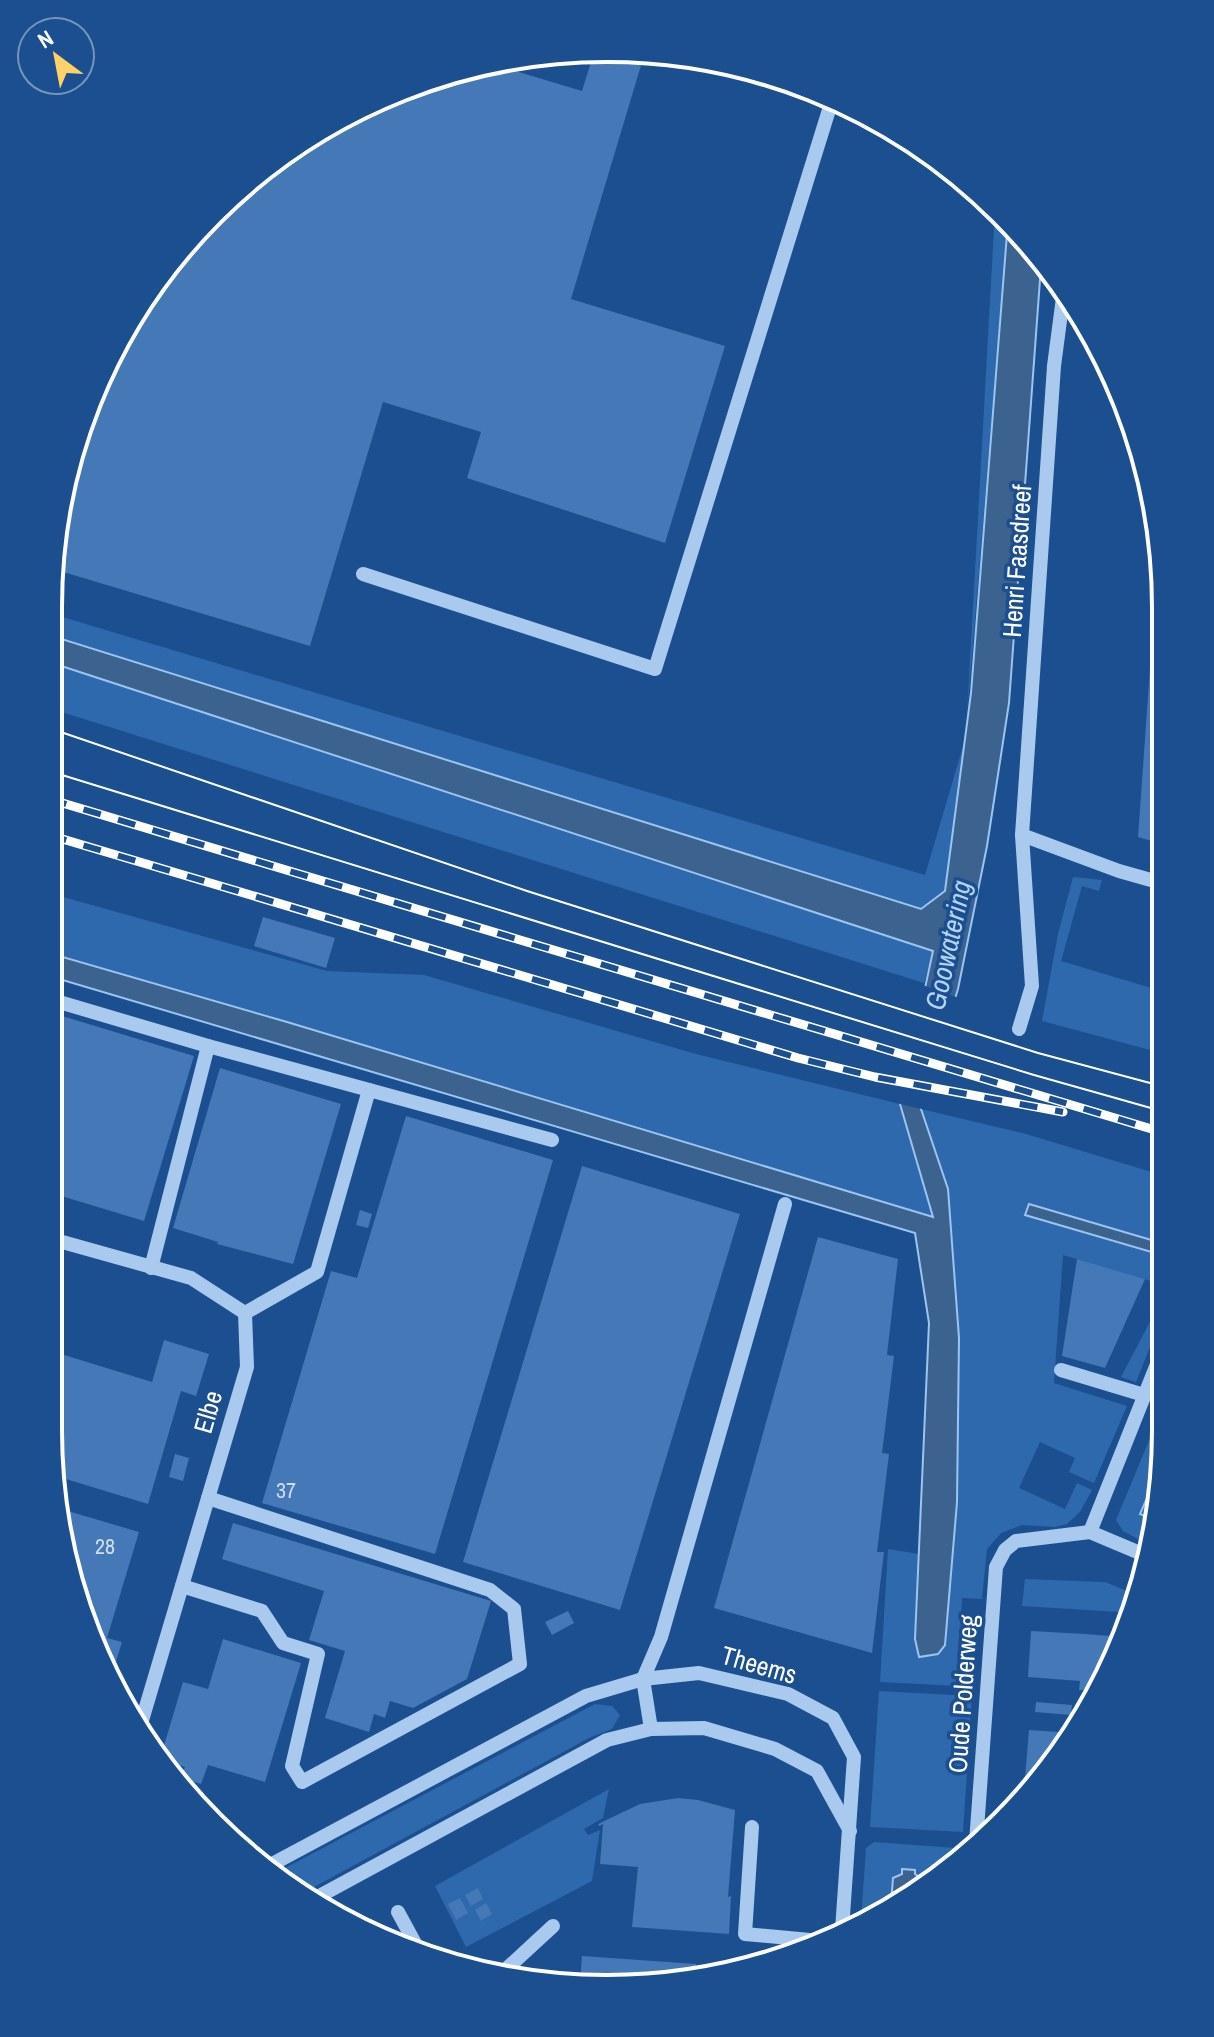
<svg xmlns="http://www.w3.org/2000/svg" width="1214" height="2037" viewBox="0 0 1214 2037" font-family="'Archivo Narrow',sans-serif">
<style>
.green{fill:#2e69ad}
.water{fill:#3c6290;stroke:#9cc4f0;stroke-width:2}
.pier{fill:#1b4f8f}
.building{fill:#4478b7}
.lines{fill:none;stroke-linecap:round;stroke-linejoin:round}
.minor{stroke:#a9c9ee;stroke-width:14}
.tram{stroke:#fff;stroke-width:2}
.rail-casing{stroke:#fff;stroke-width:9}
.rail{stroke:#1b4f8f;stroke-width:6;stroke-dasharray:18;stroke-linecap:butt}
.labels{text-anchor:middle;stroke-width:7;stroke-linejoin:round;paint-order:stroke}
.number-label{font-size:22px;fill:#d0dded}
.street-label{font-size:26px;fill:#fff;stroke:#1b4f8f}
.water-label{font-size:28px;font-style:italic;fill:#b5d3f5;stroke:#1b4f8f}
.rim{fill:none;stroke:#fff;stroke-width:4}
</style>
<rect width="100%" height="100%" fill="#1b4f8f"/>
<g class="green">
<path d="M995,210L1008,221L967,715Z"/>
<path d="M49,613L925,875L966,736L945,891L921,909L49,635Z"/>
<path d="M49,662L933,951L924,983L49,708Z"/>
<path d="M1073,877L1102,880L1099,891L1082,886L1061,961L1165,992V1054L1042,1021L1058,934Z"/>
<path d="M49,893L327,971L424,975L696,1054L900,1104L934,1217L287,1022L49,954Z"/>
<path d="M921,1109L1026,1134L1165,1176V1244L1030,1204L1026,1215L1165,1256V1285L1063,1255L1054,1383L1127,1406L1094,1483L1069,1472L1075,1458L1040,1442L1019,1488L1065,1509L1077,1483L1092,1490L1080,1512L1067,1524L1055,1527L1022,1525L1001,1533L987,1549L982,1599L962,1598L958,1686L880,1682L888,1549L919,1554L915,1639L945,1645L957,1502L959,1338L948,1189Z"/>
<path d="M1165,1293V1320L1158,1327L1136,1382L1121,1377Z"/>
<path d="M1163,1407L1165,1456L1159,1469L1154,1467L1155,1479L1140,1513L1154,1520L1149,1545L1123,1531L1116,1520Z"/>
<path d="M1025,1579L1105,1582L1139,1596L1135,1613L1022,1606Z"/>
<path d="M879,1691L972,1696L963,1832L870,1827Z"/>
<path d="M595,1704L612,1706L620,1715L612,1729L589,1738L303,1893L270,1876Z"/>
<path d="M609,1789L603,1818L584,1829L588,1835L600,1830L592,1881L466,1947L435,1886Z"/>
<path d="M874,1842L955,1848L961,1854C956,1872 937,1879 922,1887V1880L902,1874L893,1878L891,1904L861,1920L866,1848Z"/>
</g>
<g class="water">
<path d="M1008,221C1021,233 1041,247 1041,266L1009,703L987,846L958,989L921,1109L948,1189L959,1338L957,1502L945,1645L938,1654L919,1657L915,1639L929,1323L915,1233L49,976V953L287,1022L933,1217L900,1104L933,951L49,662V635L921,909L945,891L971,693Z"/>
<path d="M1029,1204L1165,1244V1256L1025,1215Z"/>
<path d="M1165,1456L1154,1520L1140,1514L1155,1480L1150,1477L1153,1467L1159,1469Z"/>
<path d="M902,1869L915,1870V1874L922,1879V1887L891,1904L893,1878L902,1874Z"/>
</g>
<path class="pier" d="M920,984L959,998L926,1110L896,1103Z"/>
<g class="building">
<path d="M607,48L645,52L571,299L725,346L665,543L467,478L481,432L383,402L310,646L50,568L78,427L142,296L212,211L297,142L394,90L486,62L582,91L595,49Z"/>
<path d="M1159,542L1165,570V845L1138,837Z"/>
<path d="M263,917L335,938L326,968L254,946Z"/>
<path d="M49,1012L194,1056L144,1221L48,1192L52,1181L48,1180Z"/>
<path d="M220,1068L341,1104L293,1264L217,1244L218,1242L173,1228Z"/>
<path d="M406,1116L553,1160L435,1554L262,1503L331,1271L357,1278Z"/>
<path d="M582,1166L740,1214L620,1610L463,1562Z"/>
<path d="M360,1210L372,1214L368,1228L356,1225Z"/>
<path d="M818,1237L898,1259L887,1355L894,1356L882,1453L889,1454L877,1552H884L872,1653L714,1608Z"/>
<path d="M1077,1259L1145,1279L1105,1368L1062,1356Z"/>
<path d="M164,1340L209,1354L196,1396L181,1391L148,1504L56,1476L48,1430V1350L152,1382Z"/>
<path d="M175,1454L189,1458L183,1481L169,1477Z"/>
<path d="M61,1509L139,1532L107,1638L122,1642L112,1675L78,1609Z"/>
<path d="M233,1523L491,1601L467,1679L413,1708L390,1701L385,1718L374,1714L369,1732L325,1718L345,1651L309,1640L324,1591L222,1559Z"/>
<path d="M568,1611L574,1623L552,1635L545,1622Z"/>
<path d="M1031,1631L1085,1634L1123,1637L1096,1691L1079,1690L1080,1681L1028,1677Z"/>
<path d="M223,1639L301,1663L265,1782L208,1765L201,1784L181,1778L185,1767L160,1759L183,1682L208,1689Z"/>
<path d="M1036,1702L1072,1705L1071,1715L1035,1712Z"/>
<path d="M1029,1730L1075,1733L1072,1741L1024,1791Z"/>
<path d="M678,1798L698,1800L735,1810L728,1897L731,1896L729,1934L632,1927L638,1867L600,1864L603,1824L599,1826L598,1824L640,1804Z"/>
<path d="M478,1888L483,1899L471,1906L465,1895Z"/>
<path d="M460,1898L468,1913L456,1920L448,1904Z"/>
<path d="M486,1903L492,1914L481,1921L475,1910Z"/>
<path d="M582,1956L696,1964V1969L712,1972L607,1989L580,1984Z"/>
</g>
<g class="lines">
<g class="minor">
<path d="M363,574L655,669L833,97"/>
<path d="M1022,835L1119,871L1165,884"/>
<path d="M49,999L208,1046L151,1268"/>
<path d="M1019,1029L1032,986L1022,835L1054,366L1064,290"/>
<path d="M208,1046L552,1140"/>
<path d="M48,1238L191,1278L245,1313L247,1367L140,1727"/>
<path d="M245,1313L317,1272L369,1090"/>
<path d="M1061,1370L1144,1395"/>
<path d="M1090,1532L1165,1344"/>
<path d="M182,1586L262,1611L283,1643L318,1654L292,1766L302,1782L520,1664L514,1609L490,1590L208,1498"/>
<path d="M651,1729L643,1679L661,1637L785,1204"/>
<path d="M752,1827L745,1934L821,1941"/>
<path d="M976,1843L996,1567L1005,1550L1016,1541L1090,1532L1147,1556"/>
<path d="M263,1869L586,1696L643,1679L699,1673L788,1694L833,1718L854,1757L842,1930"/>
<path d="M314,1899L607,1740L651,1729L704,1728L775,1749L817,1771L850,1831"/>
<path d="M398,1912L422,1956"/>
<path d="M503,1972L553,1926"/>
</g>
<g class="tram">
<path d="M49,728L527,891L1038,1053L1165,1087"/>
<path d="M49,771L1034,1075L1165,1112"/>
</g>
<g class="rail-casing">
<g id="rail">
<path d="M49,799L1165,1133"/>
<path d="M49,835L798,1058L875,1077L1063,1112"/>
</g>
</g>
<use href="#rail" class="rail"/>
</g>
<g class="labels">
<g class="number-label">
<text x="286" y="1498">37</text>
<text x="105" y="1554">28</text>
</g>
<g class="street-label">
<text transform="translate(1017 561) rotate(-86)" y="9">Henri Faasdreef</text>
<text transform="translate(208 1412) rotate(-74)" y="9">Elbe</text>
<text transform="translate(759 1665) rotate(16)" y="9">Theems</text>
<text transform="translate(963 1694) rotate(-86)" y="9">Oude Polderweg</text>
</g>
<g class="water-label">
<text transform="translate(948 945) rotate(-78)" y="10">Goowatering</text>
</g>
</g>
<path d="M0 0H1214V2037H0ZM607 62H607A545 545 0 0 1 1152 607V1430A545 545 0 0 1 607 1975H607A545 545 0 0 1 62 1430V607A545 545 0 0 1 607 62Z" fill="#1b4f8f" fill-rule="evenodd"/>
<path class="rim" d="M607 62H607A545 545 0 0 1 1152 607V1430A545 545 0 0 1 607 1975H607A545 545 0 0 1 62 1430V607A545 545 0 0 1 607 62Z"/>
<g transform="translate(56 56) rotate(328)"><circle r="38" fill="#1b4f8f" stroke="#7695bc" stroke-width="2"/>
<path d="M0-6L14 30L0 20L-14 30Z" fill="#ffd166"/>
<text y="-12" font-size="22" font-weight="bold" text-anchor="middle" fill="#ffffff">N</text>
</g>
</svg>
